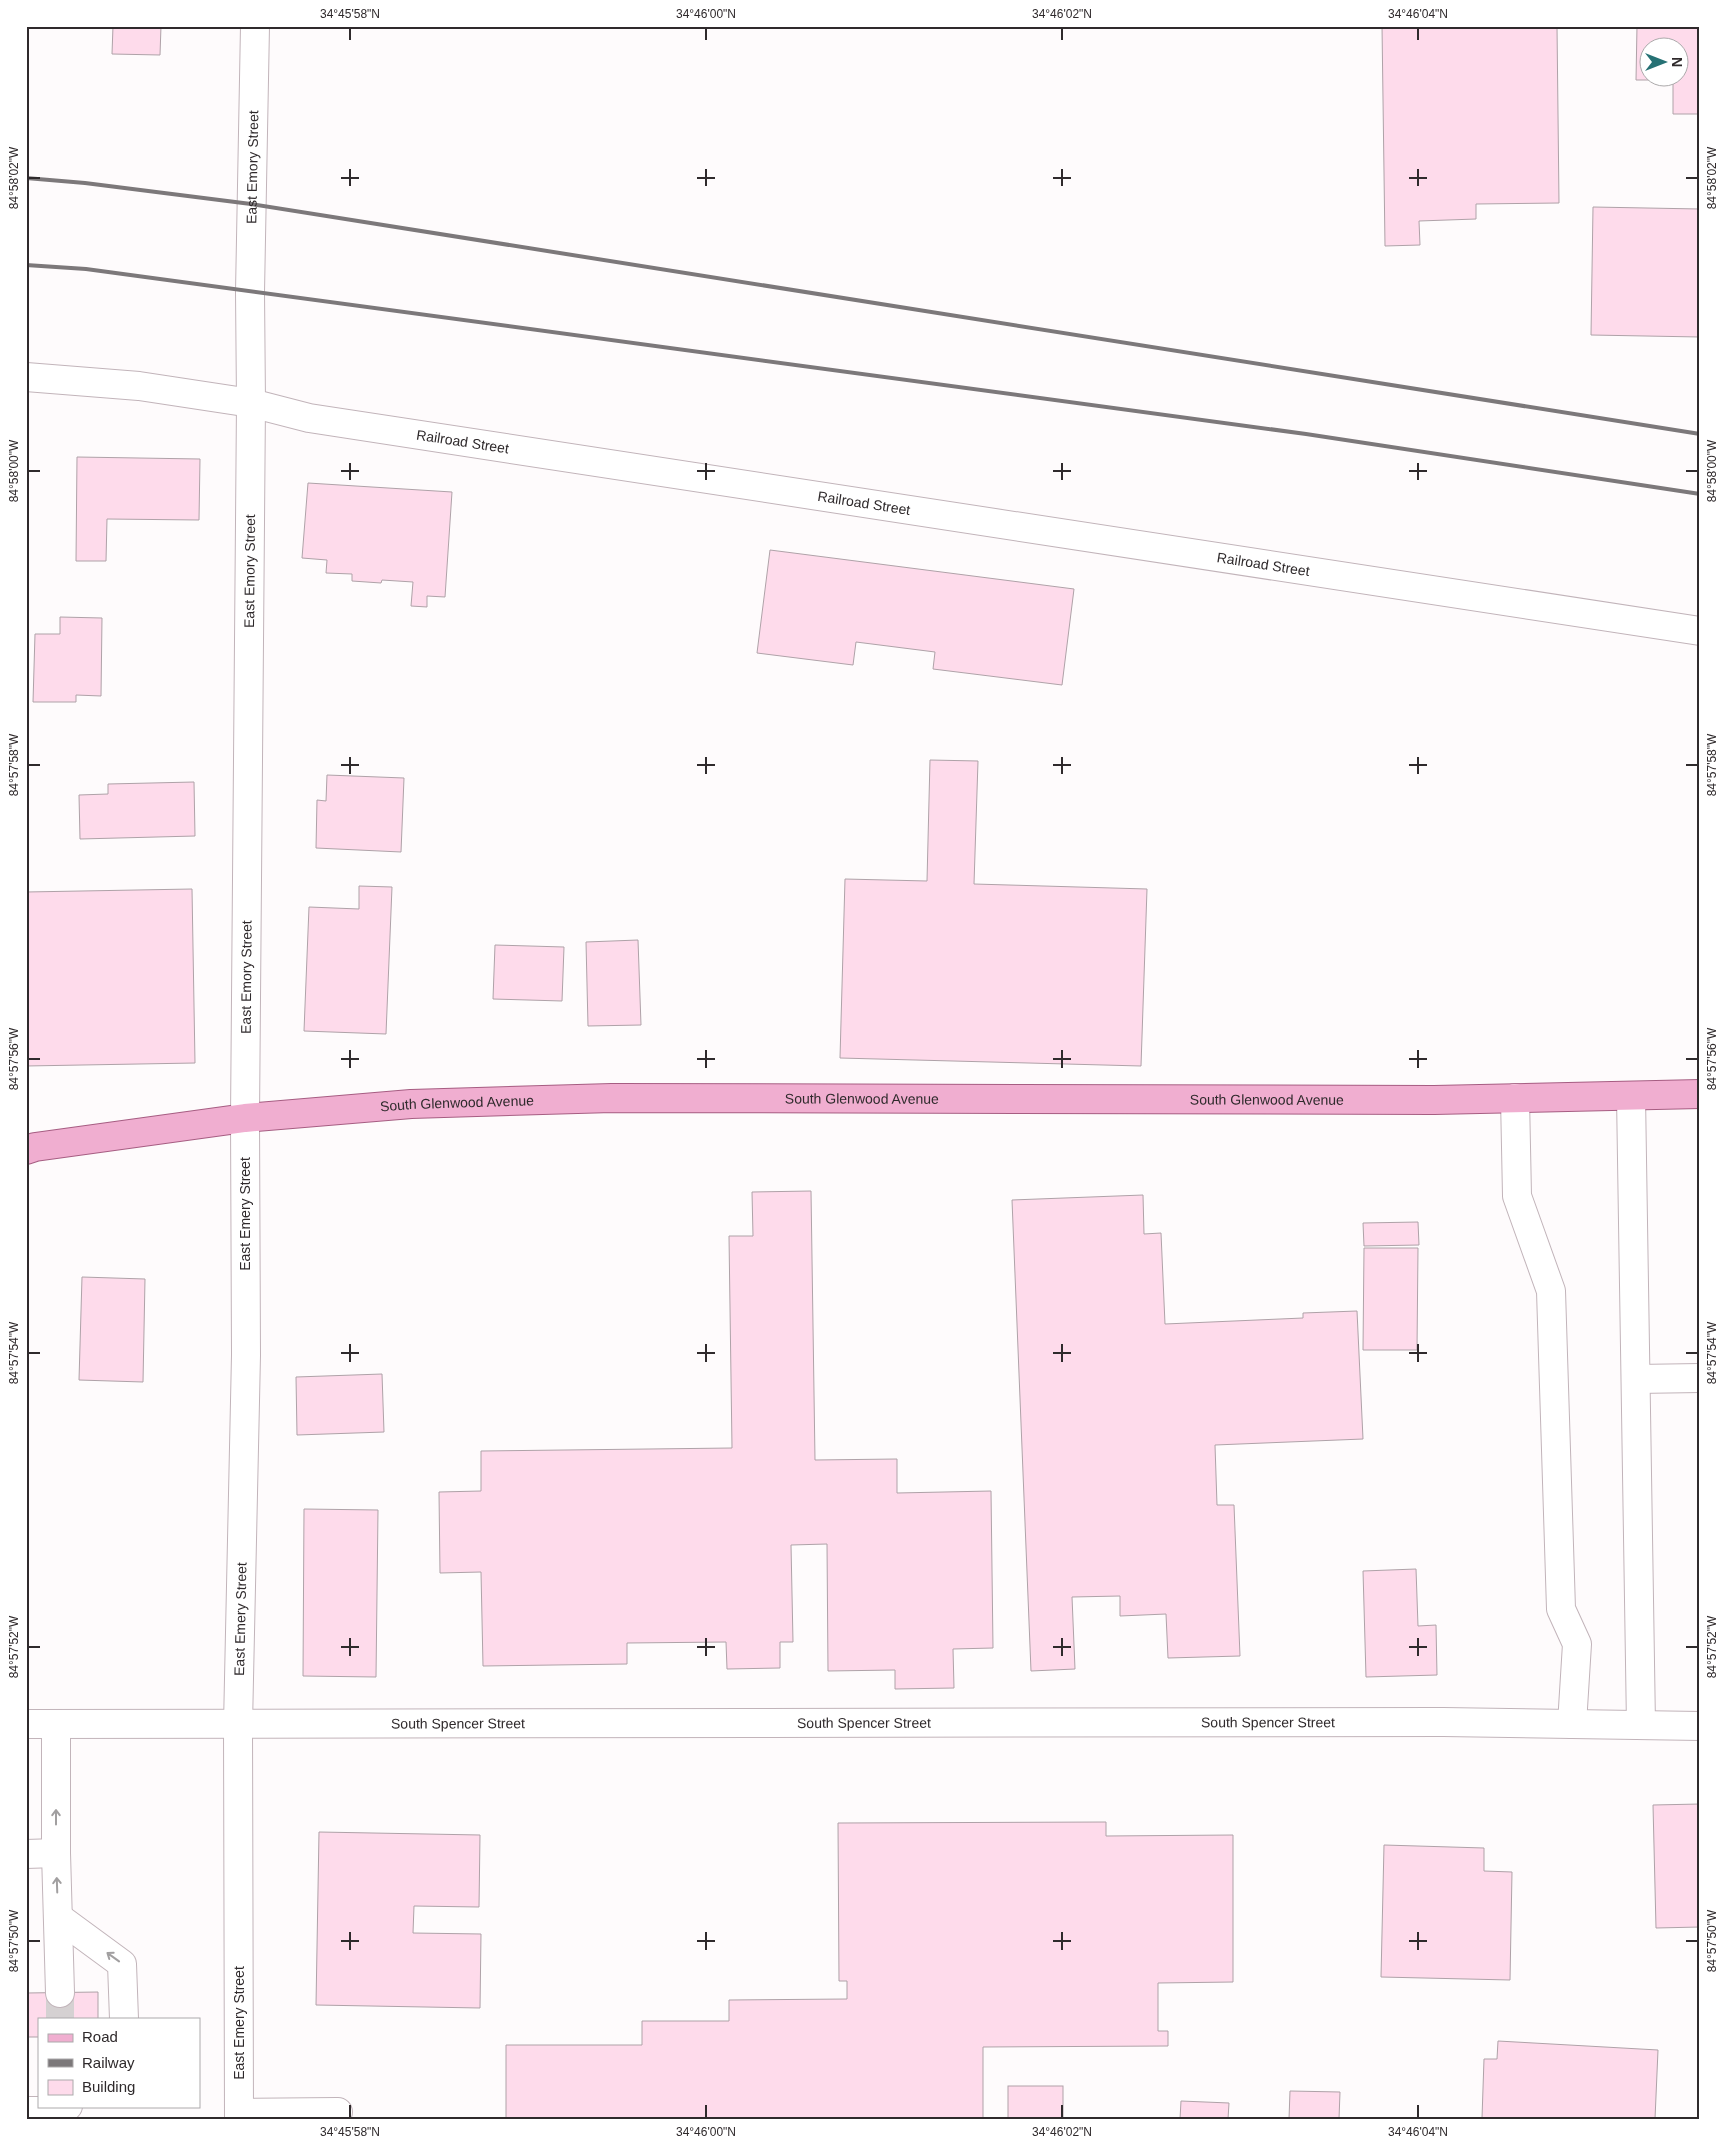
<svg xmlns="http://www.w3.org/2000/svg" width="1726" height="2145" viewBox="0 0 1726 2145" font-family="Arial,sans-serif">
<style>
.building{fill:#fedbeb;stroke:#afa2a8;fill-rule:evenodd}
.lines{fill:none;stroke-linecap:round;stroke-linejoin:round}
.minor-tunnel{stroke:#d5d1d2;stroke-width:28;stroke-dasharray:28 14;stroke-linecap:butt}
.minor-casing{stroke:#c2b4ba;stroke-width:30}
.major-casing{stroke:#a65d82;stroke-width:30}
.minor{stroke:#fff;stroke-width:28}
.major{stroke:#f0aed0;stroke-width:28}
.rail{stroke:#7c787a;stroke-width:4}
.oneway{stroke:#a19fa0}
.ticks{fill:none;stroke:#2f2a2c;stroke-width:2}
.labels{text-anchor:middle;stroke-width:4.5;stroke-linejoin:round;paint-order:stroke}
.street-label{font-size:14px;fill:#2f2a2c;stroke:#fff}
.neatline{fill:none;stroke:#2f2a2c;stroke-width:2}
.ticks-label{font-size:12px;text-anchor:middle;fill:#2f2a2c}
</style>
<rect width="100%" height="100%" fill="#fefbfc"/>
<g class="building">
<path d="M113,26H161L160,55L112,54Z"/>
<path d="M1382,26H1557L1559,203L1476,204V219L1419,221L1420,245L1385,246Z"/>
<path d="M1637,26H1700V114H1673V80H1636ZM1648,48H1678V78H1648Z"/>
<path d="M1593,207L1700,209V337L1591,335Z"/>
<path d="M77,457L200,459L199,520L107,519L106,561H76Z"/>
<path d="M308,483L452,492L445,597L427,596V607L411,606L413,582L382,580L381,583L352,581V574L326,573L327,560L302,558Z"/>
<path d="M770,550L1074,589L1062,685L933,669L935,652L856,642L853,665L757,653Z"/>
<path d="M60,617L102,618L101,696L76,695V702H33L35,634H60Z"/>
<path d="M930,760L978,761L974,884L1147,889L1141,1066L840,1058L845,879L927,881Z"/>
<path d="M327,775L404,778L401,852L316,848L317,800L326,801Z"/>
<path d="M194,782L195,836L80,839L79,795L108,794V784Z"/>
<path d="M359,886L392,887L386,1034L304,1031L309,907L359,909Z"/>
<path d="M192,889L195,1063L26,1066V892Z"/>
<path d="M638,940L641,1025L588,1026L586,942Z"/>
<path d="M495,945L564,947L562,1001L493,999Z"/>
<path d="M811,1191L815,1460L897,1459V1493L991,1491L993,1648L953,1649L954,1688L895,1689V1670L828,1671L827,1544L791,1545L793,1642H780V1668L727,1669L726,1642L627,1643V1664L483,1666L481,1572L440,1573L439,1492L481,1491V1451L732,1448L729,1236H753L752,1192Z"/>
<path d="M1143,1195L1144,1234L1161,1233L1165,1324L1303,1318V1313L1357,1311L1363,1439L1215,1445L1217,1505H1234L1240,1656L1168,1658L1166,1614L1120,1616V1596L1072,1597L1075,1669L1031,1671L1012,1200Z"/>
<path d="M1418,1222L1419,1245L1364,1246L1363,1223Z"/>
<path d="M1364,1248H1418L1417,1350H1363Z"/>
<path d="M82,1277L145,1279L143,1382L79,1380Z"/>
<path d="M382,1374L384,1432L297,1435L296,1377Z"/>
<path d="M304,1509L378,1510L376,1677L303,1676Z"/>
<path d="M1416,1569L1418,1626L1436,1625L1437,1675L1366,1677L1363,1571Z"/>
<path d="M1700,1804V1927L1656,1928L1653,1805Z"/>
<path d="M1106,1822V1836L1233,1835V1982L1158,1983V2031H1168V2046L983,2047V2119H506V2045H642V2021H729V2000L847,1999V1981H839L838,1823Z"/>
<path d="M319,1832L480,1835L479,1907L414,1906L413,1933L481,1934L480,2008L316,2005Z"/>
<path d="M1384,1845L1484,1848V1871L1512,1872L1510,1980L1381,1977Z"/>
<path d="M98,1992V2019H39V2037H26V1993Z"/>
<path d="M1498,2041L1658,2050L1655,2119L1482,2118L1484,2059H1497Z"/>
<rect x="1008" y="2086" width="55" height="33"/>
<path d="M1290,2091L1340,2092L1339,2119H1289Z"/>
<path d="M1181,2101L1229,2103L1228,2119H1180Z"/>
</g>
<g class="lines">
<path class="minor-tunnel" d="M60,1993V2019"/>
<g class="minor-casing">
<g id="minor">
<path id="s1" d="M26,377L139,386L251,403L309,418L1700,631"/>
<path d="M1631,1096L1641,1725"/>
<path d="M1515,1098L1517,1196L1551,1291L1561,1609L1577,1644L1572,1724"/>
<path d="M1636,1379L1700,1378"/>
<path id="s2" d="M26,1724L1443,1722L1700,1726"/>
<path d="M56,1853L60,1993"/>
<path d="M26,1854L56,1853V1724"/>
<path d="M58,1917L122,1964L124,2019"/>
<path d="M26,2111H63L68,2106"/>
<path d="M239,2113L338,2112"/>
<path id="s3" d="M239,2119L238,1725L246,1355L245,1118L251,403L250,292L255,26"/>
</g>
</g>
<g class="major-casing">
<g id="major">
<path id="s4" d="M26,1150L35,1147L245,1118L411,1104L612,1098L1434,1100L1700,1094"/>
</g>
</g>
<use href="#minor" class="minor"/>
<use href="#major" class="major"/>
<g class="rail">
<path d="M26,178L85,183L251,204L1700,434"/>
<path d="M26,265L86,269L1306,434L1700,494"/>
</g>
</g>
<defs><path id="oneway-shaft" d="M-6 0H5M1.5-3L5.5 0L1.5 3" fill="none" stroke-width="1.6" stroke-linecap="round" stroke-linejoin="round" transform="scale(1.25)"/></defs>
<g class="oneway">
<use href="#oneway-shaft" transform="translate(56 1817) rotate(-90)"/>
<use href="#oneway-shaft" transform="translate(57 1885) rotate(-92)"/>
<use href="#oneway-shaft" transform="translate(113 1957) rotate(-144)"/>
</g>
<path class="ticks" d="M350,28V40M706,28V40M1062,28V40M1418,28V40M350,169V186M706,169V186M1062,169V186M1418,169V186M28,178H40M341,178H359M697,178H715M1053,178H1071M1409,178H1427M1686,178H1698M350,463V480M706,463V480M1062,463V480M1418,463V480M28,471H40M341,471H359M697,471H715M1053,471H1071M1409,471H1427M1686,471H1698M350,757V774M706,757V774M1062,757V774M1418,757V774M28,765H40M341,765H359M697,765H715M1053,765H1071M1409,765H1427M1686,765H1698M350,1050V1068M706,1050V1068M1062,1050V1068M1418,1050V1068M28,1059H40M341,1059H359M697,1059H715M1053,1059H1071M1409,1059H1427M1686,1059H1698M350,1344V1362M706,1344V1362M1062,1344V1362M1418,1344V1362M28,1353H40M341,1353H359M697,1353H715M1053,1353H1071M1409,1353H1427M1686,1353H1698M350,1638V1656M706,1638V1656M1062,1638V1656M1418,1638V1656M28,1647H40M341,1647H359M697,1647H715M1053,1647H1071M1409,1647H1427M1686,1647H1698M350,1932V1950M706,1932V1950M1062,1932V1950M1418,1932V1950M28,1941H40M341,1941H359M697,1941H715M1053,1941H1071M1409,1941H1427M1686,1941H1698M350,2105V2118M706,2105V2118M1062,2105V2118M1418,2105V2118"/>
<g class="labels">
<g class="street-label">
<text dy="5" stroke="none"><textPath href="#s3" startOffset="1952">East Emory Street</textPath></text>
<text dy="5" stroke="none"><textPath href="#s1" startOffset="442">Railroad Street</textPath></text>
<text dy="5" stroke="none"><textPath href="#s1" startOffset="848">Railroad Street</textPath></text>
<text dy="5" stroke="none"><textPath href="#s1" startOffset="1252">Railroad Street</textPath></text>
<text dy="5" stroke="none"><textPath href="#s3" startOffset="1548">East Emory Street</textPath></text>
<text dy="5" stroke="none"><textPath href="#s3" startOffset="1142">East Emory Street</textPath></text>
<text dy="5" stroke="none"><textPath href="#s4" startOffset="839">South Glenwood Avenue</textPath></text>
<text dy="5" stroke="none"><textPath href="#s4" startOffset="1244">South Glenwood Avenue</textPath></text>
<text dy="5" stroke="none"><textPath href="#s4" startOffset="434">South Glenwood Avenue</textPath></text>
<text transform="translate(245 1214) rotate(-90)" y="5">East Emery Street</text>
<text dy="5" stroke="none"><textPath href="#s3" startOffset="500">East Emery Street</textPath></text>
<text dy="5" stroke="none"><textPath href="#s2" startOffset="1242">South Spencer Street</textPath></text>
<text dy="5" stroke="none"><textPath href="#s2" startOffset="432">South Spencer Street</textPath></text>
<text dy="5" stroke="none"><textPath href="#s2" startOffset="838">South Spencer Street</textPath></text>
<text transform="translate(239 2023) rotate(-90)" y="5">East Emery Street</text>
</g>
</g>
<rect width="1726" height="2145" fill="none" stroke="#ffffff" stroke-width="55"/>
<rect x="38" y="2018" width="162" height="90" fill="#ffffff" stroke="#acaaab"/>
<rect x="48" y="2034" width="25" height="8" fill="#f0aed0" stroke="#acaaab"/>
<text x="82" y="2042" font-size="15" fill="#2f2a2c">Road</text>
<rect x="48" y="2059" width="25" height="8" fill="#7c787a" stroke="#acaaab"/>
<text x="82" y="2068" font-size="15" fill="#2f2a2c">Railway</text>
<rect x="48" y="2080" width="25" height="15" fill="#fedbeb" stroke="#acaaab"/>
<text x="82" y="2092" font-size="15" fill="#2f2a2c">Building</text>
<g transform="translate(1664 62) rotate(90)"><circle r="24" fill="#ffffff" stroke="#acaaab"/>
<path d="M0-4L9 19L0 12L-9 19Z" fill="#267174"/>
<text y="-8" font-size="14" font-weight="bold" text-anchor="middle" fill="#2f2a2c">N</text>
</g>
<rect x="28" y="28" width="1670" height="2090" class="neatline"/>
<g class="ticks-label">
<text x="350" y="18">34°45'58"N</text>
<text x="706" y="18">34°46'00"N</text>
<text x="1062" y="18">34°46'02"N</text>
<text x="1418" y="18">34°46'04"N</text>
<text transform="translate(1712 178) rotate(-90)" y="4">84°58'02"W</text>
<text transform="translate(14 178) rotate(-90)" y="4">84°58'02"W</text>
<text transform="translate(1712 471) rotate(-90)" y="4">84°58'00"W</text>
<text transform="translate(14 471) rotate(-90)" y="4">84°58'00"W</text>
<text transform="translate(1712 765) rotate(-90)" y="4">84°57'58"W</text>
<text transform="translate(14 765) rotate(-90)" y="4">84°57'58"W</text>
<text transform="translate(1712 1059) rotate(-90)" y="4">84°57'56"W</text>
<text transform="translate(14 1059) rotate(-90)" y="4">84°57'56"W</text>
<text transform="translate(14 1353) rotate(-90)" y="4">84°57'54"W</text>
<text transform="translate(1712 1353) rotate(-90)" y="4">84°57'54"W</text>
<text transform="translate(1712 1647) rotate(-90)" y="4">84°57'52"W</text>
<text transform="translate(14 1647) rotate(-90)" y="4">84°57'52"W</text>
<text transform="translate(1712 1941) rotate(-90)" y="4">84°57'50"W</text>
<text transform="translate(14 1941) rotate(-90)" y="4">84°57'50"W</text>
<text x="350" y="2136">34°45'58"N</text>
<text x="706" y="2136">34°46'00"N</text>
<text x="1062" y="2136">34°46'02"N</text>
<text x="1418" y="2136">34°46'04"N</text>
</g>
</svg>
